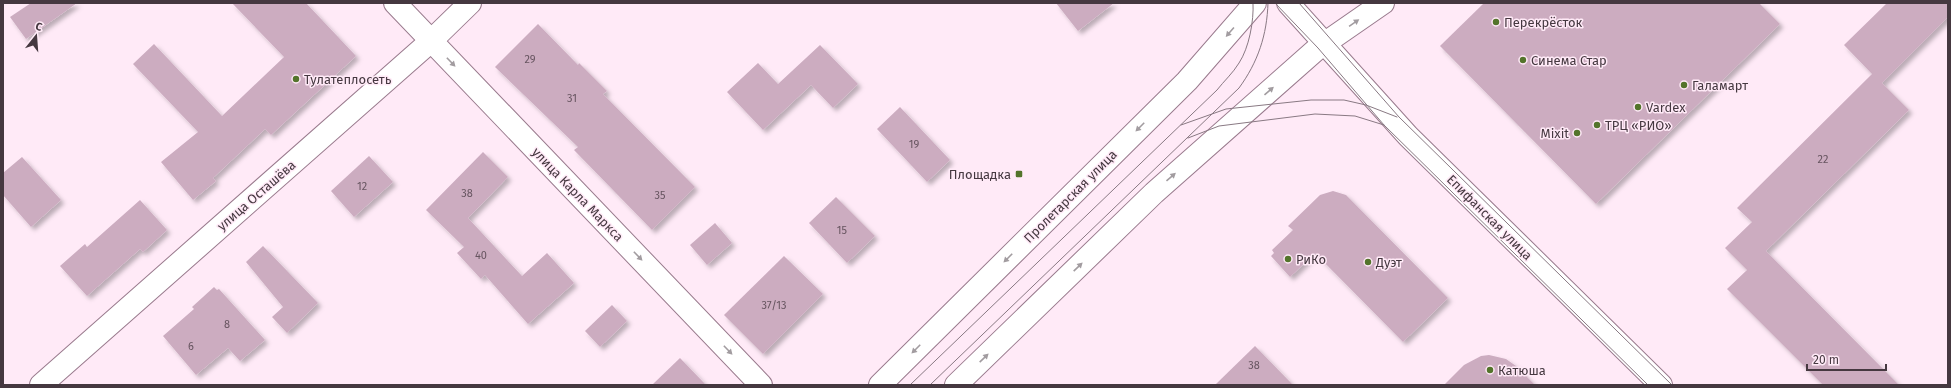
<svg xmlns="http://www.w3.org/2000/svg" width="1951" height="388" viewBox="0 0 1951 388" font-family="'Fira Sans',sans-serif">
<style>
.building{fill:#ccacc0;filter:url(#shadow)}
.lines{fill:none;stroke-linecap:round;stroke-linejoin:round}
.minor-casing{stroke:#997a8d;stroke-width:24}
.major-casing{stroke:#997a8d;stroke-width:24}
.minor{stroke:#fff;stroke-width:22}
.major{stroke:#fff;stroke-width:22}
.tram{stroke:#897983;stroke-width:1}
.oneway{fill:#a29ca0}
.poi-dot{fill:#53742b;stroke:#ffeaf7;stroke-width:1.5}
.labels{text-anchor:middle;stroke-width:3;stroke-linejoin:round;paint-order:stroke}
.number-label{font-size:11px;fill:#675560}
.poi-label{font-size:13px;fill:#453840;stroke:#ffeaf7;text-anchor:start}
.street-label{font-size:13px;fill:#453840;stroke:#ffeaf7}
</style>
<defs>
<filter id="shadow"><feDropShadow dx="3.5" dy="3.5" stdDeviation="2" flood-color="#0004"/></filter>
</defs>
<rect width="100%" height="100%" fill="#ffeaf7"/>
<g class="building">
<path d="M31,3H77L26,39L10,17Z"/>
<path d="M232,3H306L356,56L271,135L265,129L213,178L216,181L193,200L161,162L198,132L133,64L154,44L222,116L284,57Z"/>
<path d="M1056,3H1114L1078,31Z"/>
<path d="M1484,3H1759L1780,24L1596,204L1440,46Z"/>
<path d="M1887,3H1948V17L1882,83L1879,80L1909,110L1766,251L1899,385H1823L1727,289L1747,270L1725,248L1752,222L1737,208L1872,74L1844,45Z"/>
<path d="M538,24L578,65L579,63L607,91L603,94L695,187L652,230L574,150L578,147L495,67Z"/>
<path d="M820,45L858,84L833,108L811,85L763,130L727,92L758,63L778,84Z"/>
<path d="M900,107L950,160L927,182L877,129Z"/>
<path d="M483,152L508,177L468,218L522,276L547,253L574,283L528,324L485,275L481,279L457,253L464,247L426,210Z"/>
<path d="M369,156L393,182L354,217L331,191Z"/>
<path d="M22,157L61,200L31,227L3,195V173Z"/>
<path d="M1333,191L1346,195L1448,298L1403,342L1315,253L1290,277L1271,256L1274,253L1272,250L1293,230L1288,226L1320,195Z"/>
<path d="M836,197L875,236L847,263L809,223Z"/>
<path d="M140,200L167,230L143,252L140,249L87,296L60,266L85,244L87,247Z"/>
<path d="M715,223L732,243L707,265L690,245Z"/>
<path d="M263,246L318,303L287,333L272,317L283,307L246,262Z"/>
<path d="M784,256L823,294L763,354L724,315Z"/>
<path d="M214,287L217,290L219,289L265,340L240,361L228,348L196,375L163,336L194,309L192,307Z"/>
<path d="M612,305L627,321L600,347L585,331Z"/>
<path d="M1255,346L1293,385H1215Z"/>
<path d="M1489,355L1506,359L1516,366L1535,385H1444L1464,365L1481,356Z"/>
<path d="M680,358L706,385H652Z"/>
</g>
<g class="lines">
<g class="minor-casing">
<g id="minor">
<path d="M395,3L761,385"/>
<path d="M1325,44L1408,136L1661,385"/>
<path d="M41,385L431,41L470,3"/>
</g>
</g>
<g class="major-casing">
<g id="major">
<path d="M1288,3L1325,44"/>
<path d="M880,385L1187,81L1255,3"/>
<path d="M956,385L1154,193L1318,48L1383,3"/>
</g>
</g>
<use href="#minor" class="minor"/>
<use href="#major" class="major"/>
<g class="tram">
<path d="M1275,3L1318,48L1384,125L1648,385"/>
<path d="M1299,3L1399,117L1672,385"/>
<path d="M1181,125L1226,109L1311,100H1344L1366,105L1397,117"/>
<path d="M1188,138L1219,126L1315,114L1355,116L1384,125"/>
<path d="M910,385L1217,90C1224,81 1233,73 1239,63C1249,48 1254,21 1253,3"/>
<path d="M930,385L1239,88C1258,62 1267,35 1268,3"/>
</g>
</g>
<defs><path id="oneway-solid" d="M-6-.8H1V-3.2L6.5 0L1 3.2V.8H-6Z"/></defs>
<g class="oneway">
<use href="#oneway-solid" transform="translate(1354 23) rotate(-35)"/>
<use href="#oneway-solid" transform="translate(1230 32) rotate(131)"/>
<use href="#oneway-solid" transform="translate(451 62) rotate(46)"/>
<use href="#oneway-solid" transform="translate(1269 91) rotate(-41)"/>
<use href="#oneway-solid" transform="translate(1140 127) rotate(135)"/>
<use href="#oneway-solid" transform="translate(1171 177) rotate(-41)"/>
<use href="#oneway-solid" transform="translate(638 256) rotate(46)"/>
<use href="#oneway-solid" transform="translate(1008 258) rotate(135)"/>
<use href="#oneway-solid" transform="translate(1078 267) rotate(-44)"/>
<use href="#oneway-solid" transform="translate(916 349) rotate(135)"/>
<use href="#oneway-solid" transform="translate(728 350) rotate(46)"/>
<use href="#oneway-solid" transform="translate(984 358) rotate(-44)"/>
</g>
<g class="poi-dot">
<circle cx="1496" cy="22" r="4"/>
<circle cx="1523" cy="60" r="4"/>
<circle cx="296" cy="79" r="4"/>
<circle cx="1684" cy="85" r="4"/>
<circle cx="1638" cy="107" r="4"/>
<circle cx="1597" cy="125" r="4"/>
<circle cx="1577" cy="133" r="4"/>
<rect x="1015" y="170" width="8" height="8" rx="2"/>
<circle cx="1288" cy="259" r="4"/>
<circle cx="1368" cy="262" r="4"/>
<circle cx="1490" cy="370" r="4"/>
</g>
<g class="labels">
<g class="number-label">
<text x="530" y="63">29</text>
<text x="572" y="102">31</text>
<text x="914" y="148">19</text>
<text x="1823" y="163">22</text>
<text x="362" y="190">12</text>
<text x="467" y="197">38</text>
<text x="660" y="199">35</text>
<text x="842" y="234">15</text>
<text x="481" y="259">40</text>
<text x="774" y="309">37/13</text>
<text x="227" y="328">8</text>
<text x="191" y="350">6</text>
<text x="1254" y="369">38</text>
</g>
<g class="poi-label">
<text x="1504" y="27">Перекрёсток</text>
<text x="1531" y="65">Синема Стар</text>
<text x="304" y="84">Тулатеплосеть</text>
<text x="1692" y="90">Галамарт</text>
<text x="1646" y="112">Vardex</text>
<text x="1605" y="130">ТРЦ «РИО»</text>
<text x="1569" y="138" text-anchor="end">Mixit</text>
<text x="1011" y="179" text-anchor="end">Площадка</text>
<text x="1296" y="264">РиКо</text>
<text x="1376" y="267">Дуэт</text>
<text x="1498" y="375">Катюша</text>
</g>
<g class="street-label">
<text transform="translate(578 194) rotate(46)" y="5">улица Карла Маркса</text>
<text transform="translate(256 195) rotate(-41)" y="5">улица Осташёва</text>
<text transform="translate(1070 196) rotate(-45)" y="5">Пролетарская улица</text>
<text transform="translate(1490 217) rotate(45)" y="5">Епифанская улица</text>
</g>
</g>
<rect width="1951" height="388" fill="none" stroke="#453840" stroke-width="8"/>
<g transform="translate(36 36) rotate(17)" stroke="#ffeaf7" stroke-width="3" paint-order="stroke">
<path d="M0-3L7 15L0 10L-7 15Z" fill="#453840"/>
<text y="-6" font-size="11" font-weight="bold" text-anchor="middle" fill="#453840">С</text>
</g>
<path d="M1807 364v6h79v-6" fill="none" stroke="#453840" stroke-width="2"/>
<text x="1813" y="364" font-size="12" fill="#453840" stroke="#ffeaf7" stroke-width="3" paint-order="stroke">20 m</text>
</svg>
